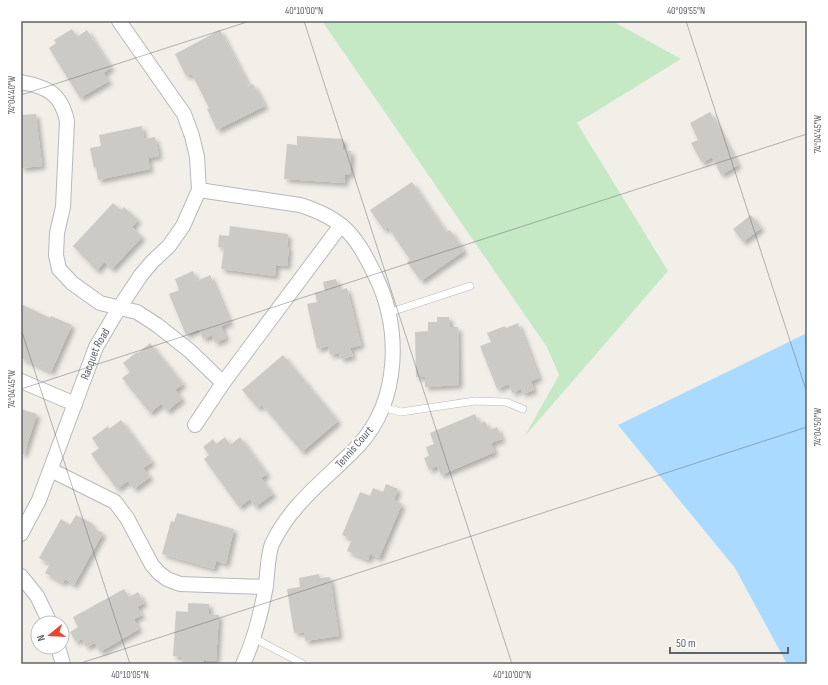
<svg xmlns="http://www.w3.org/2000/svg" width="828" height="685" viewBox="0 0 828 685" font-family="'Sofia Sans Condensed',sans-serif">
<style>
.green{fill:#c5e8c5}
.water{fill:#aadaff}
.building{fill:#cccac5;filter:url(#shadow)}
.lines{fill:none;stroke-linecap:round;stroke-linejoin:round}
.lane-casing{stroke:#b5b8bc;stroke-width:8}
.street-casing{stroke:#b5b8bc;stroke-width:16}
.lane{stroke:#fff;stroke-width:7}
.street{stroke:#fff;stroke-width:14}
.ticks{fill:none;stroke:#5f6368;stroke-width:1;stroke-opacity:0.45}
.labels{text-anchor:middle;stroke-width:4;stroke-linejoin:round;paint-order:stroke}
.street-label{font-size:12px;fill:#5f6368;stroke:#fff}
.neatline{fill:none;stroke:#5f6368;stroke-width:1.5}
.ticks-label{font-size:10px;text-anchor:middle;fill:#5f6368}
</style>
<defs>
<filter id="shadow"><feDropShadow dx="3.5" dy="3.5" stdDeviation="2" flood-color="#0004"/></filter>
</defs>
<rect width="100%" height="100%" fill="#f1efe8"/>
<path class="green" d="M322,21H615L614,22L681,59L577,123L668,271L525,436L559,375L547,347Z"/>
<path class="water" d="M807,333V664H787L735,568L618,425Z"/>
<g class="building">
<path d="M72,29L77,37L87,30L111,68L103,73L109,81L80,98L49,48L56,43L54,40Z"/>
<path d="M220,30L249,86L253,84L265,106L217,130L207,109L209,108L192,74L186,76L175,54Z"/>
<path d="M710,112L738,165L721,175L712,157L702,163L691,143L698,140L690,123Z"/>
<path d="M36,114L42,166L21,168V115Z"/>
<path d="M142,126L144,139L155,137L159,156L148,158L150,169L98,180L96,167L94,168L90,148L101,146L99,135Z"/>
<path d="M297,136L343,139V150L351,151L350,175H345V183L284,179L287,144L297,145Z"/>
<path d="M412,182L446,232L450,230L464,251L421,281L407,262L410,260L388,227L384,230L370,210Z"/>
<path d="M113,203L121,210L124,207L138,220L132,227L142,237L112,269L104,262L97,271L73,246Z"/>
<path d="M751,215L761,228L743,242L733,229Z"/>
<path d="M230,226L288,234L287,247H289L287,266L276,265L275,276L221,269L224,248L218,247L219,235L229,236Z"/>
<path d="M193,271L197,281L210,275L230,322L221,326L226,338L215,343L212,335L203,339L199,329L186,335L169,294L179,290L175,279Z"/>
<path d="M336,279L339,290L347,288L361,345L350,348L353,356L341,359L339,353L330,355L328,346L317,349L307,304L317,302L315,293L325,291L323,282Z"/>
<path d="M21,304L50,318L51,316L72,325L51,372L21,358Z"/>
<path d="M437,317H449L450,327H458L459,385L425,387V377H416L415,332L428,331V322H437Z"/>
<path d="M518,323L539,378L531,381L534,390L523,394L521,389L512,393L509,384L497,389L480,346L491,342L487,333L505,326L506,328Z"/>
<path d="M150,343L183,384L175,390L182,399L167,411L161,404L150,413L122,378L130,372L123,363L137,352L138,353Z"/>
<path d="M283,355L338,421L302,452L262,405L258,408L242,390Z"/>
<path d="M21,409L37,414L24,454H21Z"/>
<path d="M475,414L479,424L485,421L489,430L497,427L502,439L491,443L495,452L441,475L437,466L429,470L424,458L429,456L426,447L434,444L430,433Z"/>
<path d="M121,420L152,462L143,468L150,477L134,489L128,481L117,489L91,454L99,448L92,438L108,426L109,429Z"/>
<path d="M225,437L230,445L240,437L267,474L261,478L273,494L255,507L250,499L239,507L204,459L209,455L203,447L213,439L216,444Z"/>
<path d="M386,484L398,489L394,500L402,504L379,558L370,554L368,560L347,551L352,539L342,535L360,492L370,496L373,488L383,492Z"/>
<path d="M177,513L234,529L226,564L216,561L214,569L162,554L171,521L174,522Z"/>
<path d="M76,515L93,524L91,527L103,533L74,585L65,579L63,583L45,573L50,564L39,558L61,519L70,525Z"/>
<path d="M319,574L320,578L330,577L339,636L305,641L304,632L294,633L287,589L300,587L299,578Z"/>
<path d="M124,589L129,597L138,592L144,603L137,607L142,615L134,619L139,629L100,652L95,643L86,647L82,639L76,642L70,632L78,627L73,617Z"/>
<path d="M188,603L209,604V614L219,615L216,661L204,660V664H182L183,657L173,656L176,611L188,612Z"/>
</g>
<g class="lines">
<g class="lane-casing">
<g id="lane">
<path d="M388,313L470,286"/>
<path d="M382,407L401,412L475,401L506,402L523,409"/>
<path d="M254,638L303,664"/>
</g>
</g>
<g class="street-casing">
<g id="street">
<path d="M21,82C47,87 61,93 67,121L63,207L57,233L56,255L59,269L72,283L100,303L137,312L157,325L190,351L223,383"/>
<path d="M199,190L300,205C345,219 356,236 376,277C401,329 400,400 359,445C329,477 291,503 272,544C268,554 267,575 266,586C261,613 255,639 243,664"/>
<path d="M21,381L75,404"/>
<path d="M195,425L223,383L341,225"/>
<path d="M51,470L115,502L127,518L152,565L159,573L167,579L180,584L265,587"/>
<path id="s1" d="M21,534L39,500L96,347L119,308L141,275L152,262L169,246L183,226L199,190L197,157L192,136L184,114L119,21"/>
<path d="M21,576L37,596L50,623"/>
<path d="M58,647L63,664"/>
</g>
</g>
<use href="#lane" class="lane"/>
<use href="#street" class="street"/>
</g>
<path class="ticks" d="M304,21L512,664M686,21L807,393M21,95L250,21M21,329L130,664M21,389L807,134M78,664L807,427"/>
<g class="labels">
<g class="street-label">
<text dy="4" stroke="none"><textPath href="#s1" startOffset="195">Racquet Road</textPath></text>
<text transform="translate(354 447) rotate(-49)" y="4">Tennis Court</text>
</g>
</g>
<rect width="828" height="685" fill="none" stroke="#ffffff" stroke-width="44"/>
<g transform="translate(50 635) rotate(252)"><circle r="19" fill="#ffffff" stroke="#bfc1c3"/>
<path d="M0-3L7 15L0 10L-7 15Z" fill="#ea4335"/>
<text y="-6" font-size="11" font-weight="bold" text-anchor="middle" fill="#5f6368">N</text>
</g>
<path d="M670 647v6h118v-6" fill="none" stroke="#5f6368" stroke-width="2"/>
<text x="676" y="647" font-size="12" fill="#5f6368" stroke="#ffffff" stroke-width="3" paint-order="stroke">50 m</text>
<rect x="22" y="22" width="784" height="641" class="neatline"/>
<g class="ticks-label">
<text x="304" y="14">40°10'00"N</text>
<text x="686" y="14">40°09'55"N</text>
<text transform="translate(11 95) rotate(-90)" y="4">74°04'40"W</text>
<text transform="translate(817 134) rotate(-90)" y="4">74°04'45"W</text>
<text transform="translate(11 389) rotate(-90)" y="4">74°04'45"W</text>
<text transform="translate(817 427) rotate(-90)" y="4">74°04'50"W</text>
<text x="130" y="678">40°10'05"N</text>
<text x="512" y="678">40°10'00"N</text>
</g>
</svg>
